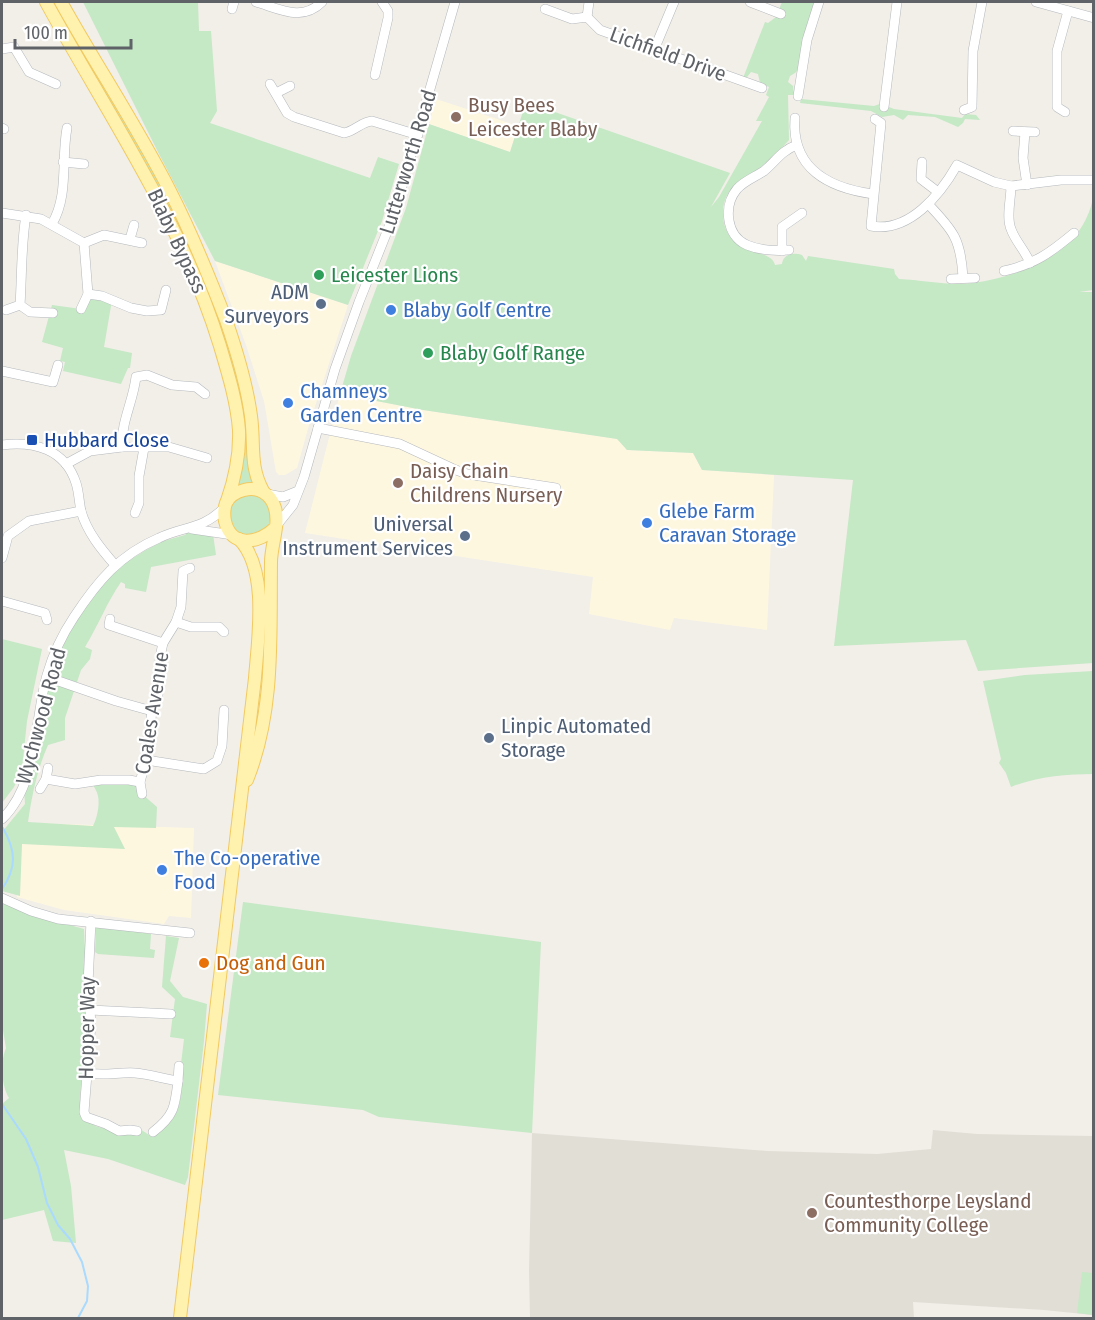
<svg xmlns="http://www.w3.org/2000/svg" width="1095" height="1320" viewBox="0 0 1095 1320" font-family="'Fira Sans Condensed',sans-serif">
<style>
.commercial{fill:#fef7e0}
.education{fill:#e1ded6}
.green{fill:#c5e8c5}
.lines{fill:none;stroke-linecap:round;stroke-linejoin:round}
.stream{stroke:#aadaff;stroke-width:2}
.minor-casing{stroke:#b5b8bc;stroke-width:10}
.major-casing{stroke:#f2c960;stroke-width:14}
.minor{stroke:#fff;stroke-width:9}
.major{stroke:#fff2af;stroke-width:12}
.education-dot{fill:#8d6e63;stroke:#fff;stroke-width:2}
.leisure-dot{fill:#2e9e5b;stroke:#fff;stroke-width:2}
.service-dot{fill:#5c6f8a;stroke:#fff;stroke-width:2}
.shop-dot{fill:#3f7fe0;stroke:#fff;stroke-width:2}
.transit-dot{fill:#1a4fb4;stroke:#fff;stroke-width:2}
.food-dot{fill:#e8710a;stroke:#fff;stroke-width:2}
.labels{text-anchor:middle;stroke-width:4.5;stroke-linejoin:round;paint-order:stroke}
.street-label{font-size:21px;fill:#5f6368;stroke:#fff}
.education-label{font-size:21px;fill:#785e54;stroke:#fff;text-anchor:start}
.leisure-label{font-size:21px;fill:#27864d;stroke:#fff;text-anchor:start}
.service-label{font-size:21px;fill:#4e5e75;stroke:#fff;text-anchor:end}
.shop-label{font-size:21px;fill:#366cbe;stroke:#fff;text-anchor:start}
.transit-label{font-size:21px;fill:#164399;stroke:#fff;text-anchor:start}
.food-label{font-size:21px;fill:#c56008;stroke:#fff;text-anchor:start}
</style>
<rect width="100%" height="100%" fill="#f1efe8"/>
<g class="commercial">
<path d="M436,99L518,126L510,152L429,124Z"/>
<path d="M215,261L348,305L309,425L297,468L285,475H279L276,472L264,401L246,345Z"/>
<path d="M340,394L423,410L618,439L627,450L693,453L702,470L774,475L767,630L674,618L670,630L589,614L593,577L305,533Z"/>
<path d="M28,823L194,828L191,918L169,916L164,924L64,910L17,897L18,847Z"/>
</g>
<path class="education" d="M933,1130L977,1134L1093,1136V1315L1044,1310L913,1302L914,1318H530L529,1271L532,1133L767,1151L877,1154L931,1149Z"/>
<g class="green">
<path d="M51,2H56C121,114 193,225 231,350C237,371 244,395 247,417C250,439 246,462 253,484L236,486L242,465L215,313L195,262L168,205L138,150Z"/>
<path d="M83,2H198L199,31H211L217,111L210,123L370,178L378,157L399,164L382,221L348,305L215,261L159,154Z"/>
<path d="M782,2H816L799,69L795,73L790,76L788,82L793,86L794,95H788L789,140C781,149 772,158 762,166C745,180 723,185 723,214C724,257 771,247 775,265L782,264C783,254 794,252 802,255L806,261L808,256L894,269L895,274L899,279C923,280 949,286 973,283C1024,275 1082,254 1093,198V290L1079,292H1094L1093,663L978,671L966,640L834,646L853,480L702,470L693,453L627,450L617,439L423,410L340,394L351,356L406,208L429,124L510,152L526,102L730,173L711,207L719,197L762,121H756L769,97L766,95L769,87L760,83L758,74L751,72L747,77L743,78L765,22L768,23L776,17Z"/>
<path d="M801,99L874,106C884,101 886,106 894,109L962,118L965,114L976,115L980,120L965,119L963,123L958,127L935,117L908,115L903,120L894,115L882,117L871,111L800,103Z"/>
<path d="M88,294L112,300L104,347L132,353L130,368H128L121,384L63,371L65,362L60,361L63,348L42,342L52,305L81,309Z"/>
<circle cx="250" cy="515" r="21"/>
<path d="M190,529L213,534L216,555L151,567L146,592L125,588V584L121,582C107,602 98,626 85,647L92,650L90,659L81,670L65,718V740L48,745C37,770 32,795 28,822L93,826C97,818 100,805 98,796C97,790 93,787 92,781L140,782L142,794L157,807L156,828L114,827L125,849L22,844L20,896L2,891V832L25,804L24,789L53,657L101,578L146,550L160,542L185,535Z"/>
<path d="M2,639L42,649L27,721L22,769L14,787L2,803Z"/>
<path d="M1093,671V774C1067,774 1035,777 1011,787L1006,773L999,763L1001,759L983,681L1025,675Z"/>
<path d="M2,902L27,913L84,929L89,1027L85,1059H83L80,1098L95,1126L106,1129H140L152,1137C184,1118 180,1099 184,1065L181,1064L184,1039L170,1037L175,999L162,987L166,936L179,938L170,981L183,997L207,1004L204,1041L188,1177L185,1185L108,1159L64,1150L71,1186L76,1243L53,1241L44,1210L2,1220V1104L9,1098C1,1084 0,1062 6,1048L2,1024Z"/>
<path d="M243,902L541,942L532,1133L379,1117L363,1110L218,1095Z"/>
<path d="M96,926L151,934L150,949L155,950L154,958L98,954L95,952Z"/>
<path d="M1082,1272L1093,1273V1315L1077,1313Z"/>
</g>
<g class="lines">
<g class="stream">
<path d="M2,889C17,867 16,851 3,828"/>
<path d="M2,1104L26,1139L38,1167L47,1203L58,1225L70,1239L82,1262L88,1286L87,1301L78,1318"/>
</g>
<g class="minor-casing">
<g id="minor">
<path d="M256,2C280,9 302,22 322,2"/>
<path d="M750,2L781,14"/>
<path d="M1036,2L1094,18"/>
<path d="M232,9L234,2"/>
<path d="M545,9L572,19L587,17L600,30L762,88"/>
<path d="M587,17L589,2"/>
<path d="M2,49L14,47L29,72L56,84"/>
<path d="M654,50L674,2"/>
<path d="M375,75L388,18V11L382,2"/>
<path d="M270,84L287,113L294,117L344,133C355,131 361,122 372,121L418,135"/>
<path d="M276,93L290,86"/>
<path d="M798,96L807,40L819,2"/>
<path d="M884,107L897,2"/>
<path d="M964,110L972,107L973,51L982,2"/>
<path d="M1065,112L1057,107V51L1068,11"/>
<path d="M795,118C791,169 829,188 873,194"/>
<path d="M875,119L881,123L871,226C909,233 940,195 957,165L994,182L1011,186L1061,180H1094"/>
<path d="M2,128L4,129"/>
<path d="M1013,131L1035,132"/>
<path d="M1025,132L1023,158L1027,185"/>
<path d="M63,162L84,164"/>
<path d="M922,162L921,179L938,192"/>
<path d="M1011,186C1011,199 1006,217 1011,229C1015,241 1025,250 1030,263"/>
<path d="M928,204C954,231 961,240 963,278"/>
<path d="M2,213L41,219L84,243L88,294L81,309"/>
<path d="M26,215C21,245 22,275 20,305L30,312L53,313"/>
<path d="M52,224C69,195 61,160 67,128"/>
<path d="M130,239L134,225"/>
<path d="M84,243L104,235L142,243"/>
<path d="M789,250C775,251 761,251 747,245C726,236 723,206 737,189C744,181 755,177 764,171C775,162 782,150 797,145"/>
<path d="M782,251V227L802,213"/>
<path d="M1004,271C1035,264 1050,253 1074,233"/>
<path d="M951,279L975,278"/>
<path d="M88,294L102,296L131,308L147,311L161,310L166,290"/>
<path d="M6,310L20,305"/>
<path d="M2,371L53,382L58,365"/>
<path d="M318,428L400,444L456,470L467,474L556,488"/>
<path d="M2,445C34,441 65,449 76,483C79,492 79,502 81,511C87,532 101,549 115,565"/>
<path d="M122,447C121,422 133,402 136,377L147,375L172,385L196,387L205,394"/>
<path d="M66,464L90,451L122,447H169L207,458"/>
<path d="M267,494L283,497L298,491"/>
<path d="M135,513L139,503V476L144,448"/>
<path d="M277,525L293,505L304,477L335,369L359,302L394,214L455,2"/>
<path d="M192,529L233,535"/>
<path d="M2,558L8,536L29,521L81,511"/>
<path d="M2,601L45,613L47,620"/>
<path d="M110,619L109,625L163,643"/>
<path d="M176,622L191,627H219L224,632"/>
<path d="M47,677L116,701L152,711"/>
<path d="M146,760L204,769L217,761L222,746L224,710"/>
<path d="M46,779L75,784L101,780H129L140,782"/>
<path d="M40,789L46,779L48,768"/>
<path d="M142,794L140,782L146,760L152,711L158,696L160,657L163,643L176,622L181,607L183,571L190,568"/>
<path d="M2,819C38,785 34,721 47,675C53,654 62,635 74,617C97,582 119,555 159,538C184,526 202,530 224,508"/>
<path d="M2,898L31,911L58,919L190,933"/>
<path d="M91,921L88,984L91,1024L84,1112L86,1117L106,1124L119,1131L130,1130L137,1131"/>
<path d="M90,1010L171,1014"/>
<path d="M87,1073C104,1076 119,1072 135,1073C149,1074 164,1079 178,1081C175,1107 174,1116 153,1132"/>
<path d="M178,1081L179,1066"/>
</g>
</g>
<g class="major-casing">
<g id="major">
<path d="M46,2C108,115 182,221 220,346C228,373 237,402 239,430C240,455 235,478 227,501"/>
<path d="M61,2C96,65 137,126 170,191C191,232 209,276 226,320C236,349 247,386 251,416C255,445 249,465 263,491"/>
<path d="M247,780C275,710 270,636 271,562C271,545 280,525 275,508C271,494 258,486 244,490C236,492 229,497 226,503C224,509 224,516 225,521C231,549 260,543 275,528"/>
<path d="M180,1318L255,678C258,639 269,569 239,539"/>
</g>
</g>
<use href="#minor" class="minor"/>
<use href="#major" class="major"/>
</g>
<g class="education-dot">
<circle cx="456" cy="117" r="6"/>
<circle cx="398" cy="483" r="6"/>
<circle cx="812" cy="1213" r="6"/>
</g>
<g class="leisure-dot">
<circle cx="319" cy="275" r="6"/>
<circle cx="428" cy="353" r="6"/>
</g>
<g class="service-dot">
<circle cx="321" cy="304" r="6"/>
<circle cx="465" cy="536" r="6"/>
<circle cx="489" cy="738" r="6"/>
</g>
<g class="shop-dot">
<circle cx="391" cy="310" r="6"/>
<circle cx="288" cy="403" r="6"/>
<circle cx="647" cy="523" r="6"/>
<circle cx="162" cy="870" r="6"/>
</g>
<rect class="transit-dot" x="26" y="434" width="12" height="12" rx="3"/>
<circle class="food-dot" cx="204" cy="963" r="6"/>
<g class="labels">
<g class="street-label">
<text transform="translate(668 54) rotate(20)" y="7">Lichfield Drive</text>
<text transform="translate(408 162) rotate(-73)" y="7">Lutterworth Road</text>
<text transform="translate(177 241) rotate(65)" y="7">Blaby Bypass</text>
<text transform="translate(152 713) rotate(-81)" y="7">Coales Avenue</text>
<text transform="translate(41 716) rotate(-75)" y="7">Wychwood Road</text>
<text transform="translate(87 1028) rotate(-89)" y="7">Hopper Way</text>
</g>
<g class="education-label">
<text x="468" y="112">Busy Bees<tspan x="468" dy="24">Leicester Blaby</tspan></text>
<text x="410" y="478">Daisy Chain<tspan x="410" dy="24">Childrens Nursery</tspan></text>
<text x="824" y="1208">Countesthorpe Leysland<tspan x="824" dy="24">Community College</tspan></text>
</g>
<g class="leisure-label">
<text x="331" y="282">Leicester Lions</text>
<text x="440" y="360">Blaby Golf Range</text>
</g>
<g class="service-label">
<text x="309" y="299">ADM<tspan x="309" dy="24">Surveyors</tspan></text>
<text x="453" y="531">Universal<tspan x="453" dy="24">Instrument Services</tspan></text>
<text x="501" y="733" text-anchor="start">Linpic Automated<tspan x="501" dy="24">Storage</tspan></text>
</g>
<g class="shop-label">
<text x="403" y="317">Blaby Golf Centre</text>
<text x="300" y="398">Chamneys<tspan x="300" dy="24">Garden Centre</tspan></text>
<text x="659" y="518">Glebe Farm<tspan x="659" dy="24">Caravan Storage</tspan></text>
<text x="174" y="865">The Co-operative<tspan x="174" dy="24">Food</tspan></text>
</g>
<g class="transit-label">
<text x="44" y="447">Hubbard Close</text>
</g>
<g class="food-label">
<text x="216" y="970">Dog and Gun</text>
</g>
</g>
<rect width="1095" height="1320" fill="none" stroke="#5f6368" stroke-width="6"/>
<path d="M15 39v9h116v-9" fill="none" stroke="#5f6368" stroke-width="3"/>
<text x="24" y="39" font-size="18" fill="#5f6368" stroke="#ffffff" stroke-width="4.5" paint-order="stroke">100 m</text>
</svg>
